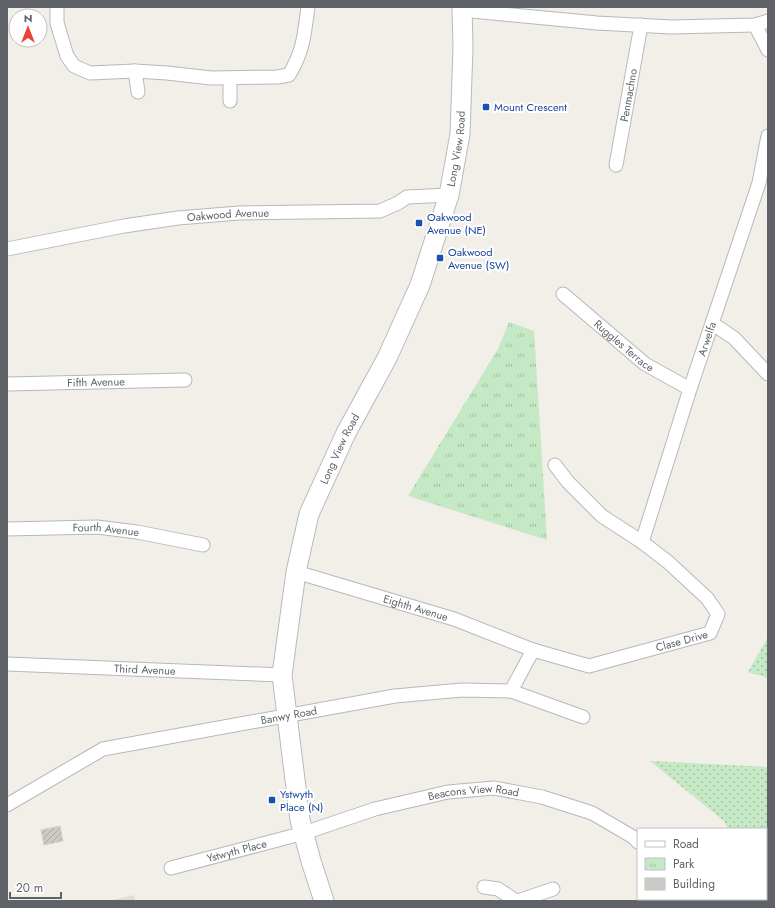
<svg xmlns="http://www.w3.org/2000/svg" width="775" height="908" viewBox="0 0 775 908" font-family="Jost,sans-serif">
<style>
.education{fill:#e1ded6}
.grass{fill:url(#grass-dots)}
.park{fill:url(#park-tufts)}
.building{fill:url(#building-hatch);stroke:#d6d1c6}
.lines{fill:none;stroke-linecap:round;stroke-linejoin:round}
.street-casing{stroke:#b5b8bc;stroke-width:15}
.secondary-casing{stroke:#b6babf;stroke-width:21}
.street{stroke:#fff;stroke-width:13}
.secondary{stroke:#fff;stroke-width:19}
.transit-dot{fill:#1a4fb4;stroke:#fff;stroke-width:1.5}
.labels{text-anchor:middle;stroke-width:4;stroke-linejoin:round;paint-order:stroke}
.street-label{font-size:11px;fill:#5f6368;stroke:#fff}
.transit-label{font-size:11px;fill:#164399;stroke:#fff;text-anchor:start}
</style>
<defs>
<pattern id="grass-dots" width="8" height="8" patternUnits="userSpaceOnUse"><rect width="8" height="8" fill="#c5e8c5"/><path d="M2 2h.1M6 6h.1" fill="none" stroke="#a3c0a4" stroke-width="1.8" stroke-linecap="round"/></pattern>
<pattern id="park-tufts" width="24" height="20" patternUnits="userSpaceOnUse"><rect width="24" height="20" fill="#c5e8c5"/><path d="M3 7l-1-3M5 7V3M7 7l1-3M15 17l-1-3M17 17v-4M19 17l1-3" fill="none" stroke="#a3c0a4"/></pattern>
<pattern id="building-hatch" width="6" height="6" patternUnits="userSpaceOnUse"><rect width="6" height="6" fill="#cccac5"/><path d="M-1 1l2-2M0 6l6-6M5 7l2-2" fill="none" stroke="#a9a8a4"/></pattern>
</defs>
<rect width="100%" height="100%" fill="#f1efe8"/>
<path class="education" d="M134,895L135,901H108Z"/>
<g class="grass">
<path d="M768,637V678L748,672Z"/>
<path d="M650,761L768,767V901H723L727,899H766V829H728L724,821Z"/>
</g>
<path class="park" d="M509,322L534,331L547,540L408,496L498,349Z"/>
<path class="building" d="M60,826L63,841L44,845L41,830Z"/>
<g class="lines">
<g class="street-casing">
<g id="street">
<path d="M57,7V23L67,56L74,66L90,73L135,71L167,73L211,78L277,77L289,75C304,50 304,35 308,7"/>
<path d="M462,10L597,23L671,27L755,25L768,21"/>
<path d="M755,25L768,50"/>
<path d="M135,71L138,92"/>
<path d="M230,78V101"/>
<path id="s1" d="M616,165L641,25"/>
<path id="s2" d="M7,249L124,226L178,218L239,213L380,211L398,203L407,197L449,195"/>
<path id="s3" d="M563,294L645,364L690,389"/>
<path d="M713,324L734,338L768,374"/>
<path id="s4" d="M7,384L185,380"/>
<path id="s5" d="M7,529L97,527L137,532L203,545"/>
<path id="s6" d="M642,542L690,389L759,183L768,136"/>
<path id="s7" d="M296,572L454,619L533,650L589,666L710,633L718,614L707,598L668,562L642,542L602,516L568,482L555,465"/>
<path id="s8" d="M7,664L282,675"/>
<path d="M511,691L533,650"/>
<path id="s9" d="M7,805L103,749L395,696L462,690L511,691L583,717"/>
<path id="s10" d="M171,868L304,833L375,809L448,792L494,788L542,797L592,813L633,837L638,842"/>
<path d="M484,887L498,889L516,901"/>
<path d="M683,899L684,901"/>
<path d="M518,901L553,889"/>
</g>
</g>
<g class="secondary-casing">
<g id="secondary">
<path id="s11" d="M324,901L311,861L300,820L282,675L296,572L309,514L346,433L387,358L420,285L449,195L460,134L463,48L462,7"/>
</g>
</g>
<use href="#street" class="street"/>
<use href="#secondary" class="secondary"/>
</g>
<g class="transit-dot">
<rect x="482" y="103" width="8" height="8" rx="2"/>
<rect x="415" y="219" width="8" height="8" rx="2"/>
<rect x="436" y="254" width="8" height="8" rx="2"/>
<rect x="268" y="796" width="8" height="8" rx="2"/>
</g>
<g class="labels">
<g class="street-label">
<text dy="4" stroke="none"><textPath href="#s1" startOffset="71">Penmachno</textPath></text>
<text dy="4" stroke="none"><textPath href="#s11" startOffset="790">Long View Road</textPath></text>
<text dy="4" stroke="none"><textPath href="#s2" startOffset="224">Oakwood Avenue</textPath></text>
<text dy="4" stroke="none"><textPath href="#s6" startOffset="213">Arwelfa</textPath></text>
<text dy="4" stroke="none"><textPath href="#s3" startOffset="80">Ruggles Terrace</textPath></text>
<text dy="4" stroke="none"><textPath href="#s4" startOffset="89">Fifth Avenue</textPath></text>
<text dy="4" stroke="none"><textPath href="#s11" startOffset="466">Long View Road</textPath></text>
<text dy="4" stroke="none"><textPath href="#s5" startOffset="99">Fourth Avenue</textPath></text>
<text dy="4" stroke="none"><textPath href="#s7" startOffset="125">Eighth Avenue</textPath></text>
<text dy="4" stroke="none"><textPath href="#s7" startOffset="404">Clase Drive</textPath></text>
<text dy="4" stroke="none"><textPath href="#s8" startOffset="138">Third Avenue</textPath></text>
<text dy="4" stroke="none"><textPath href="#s9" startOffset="300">Banwy Road</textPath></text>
<text dy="4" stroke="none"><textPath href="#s10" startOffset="313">Beacons View Road</textPath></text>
<text dy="4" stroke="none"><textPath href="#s10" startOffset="68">Ystwyth Place</textPath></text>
</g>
<g class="transit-label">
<text x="494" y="111">Mount Crescent</text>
<text x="427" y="221">Oakwood<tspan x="427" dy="13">Avenue (NE)</tspan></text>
<text x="448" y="256">Oakwood<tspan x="448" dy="13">Avenue (SW)</tspan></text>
<text x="280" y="798">Ystwyth<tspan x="280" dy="13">Place (N)</tspan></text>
</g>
</g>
<rect width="775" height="908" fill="none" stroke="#5f6368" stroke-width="16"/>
<rect x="637" y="828" width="130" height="72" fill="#ffffff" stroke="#bfc1c3"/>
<rect x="645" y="841" width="20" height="6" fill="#ffffff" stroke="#bfc1c3"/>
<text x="673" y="848" font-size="12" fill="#5f6368">Road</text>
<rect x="645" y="858" width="20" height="12" fill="url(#park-tufts)" stroke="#bfc1c3"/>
<text x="673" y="868" font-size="12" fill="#5f6368">Park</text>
<rect x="645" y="878" width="20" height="12" fill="#cccac5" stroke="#bfc1c3"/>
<text x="673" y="888" font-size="12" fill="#5f6368">Building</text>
<g transform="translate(28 28)"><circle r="19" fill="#ffffff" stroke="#bfc1c3"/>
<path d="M0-3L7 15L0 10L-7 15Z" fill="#ea4335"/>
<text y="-6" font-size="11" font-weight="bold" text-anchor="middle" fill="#5f6368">N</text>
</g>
<path d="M10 892v6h51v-6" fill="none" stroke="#5f6368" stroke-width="2"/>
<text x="16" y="892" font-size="12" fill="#5f6368" stroke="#ffffff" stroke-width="3" paint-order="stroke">20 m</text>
</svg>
